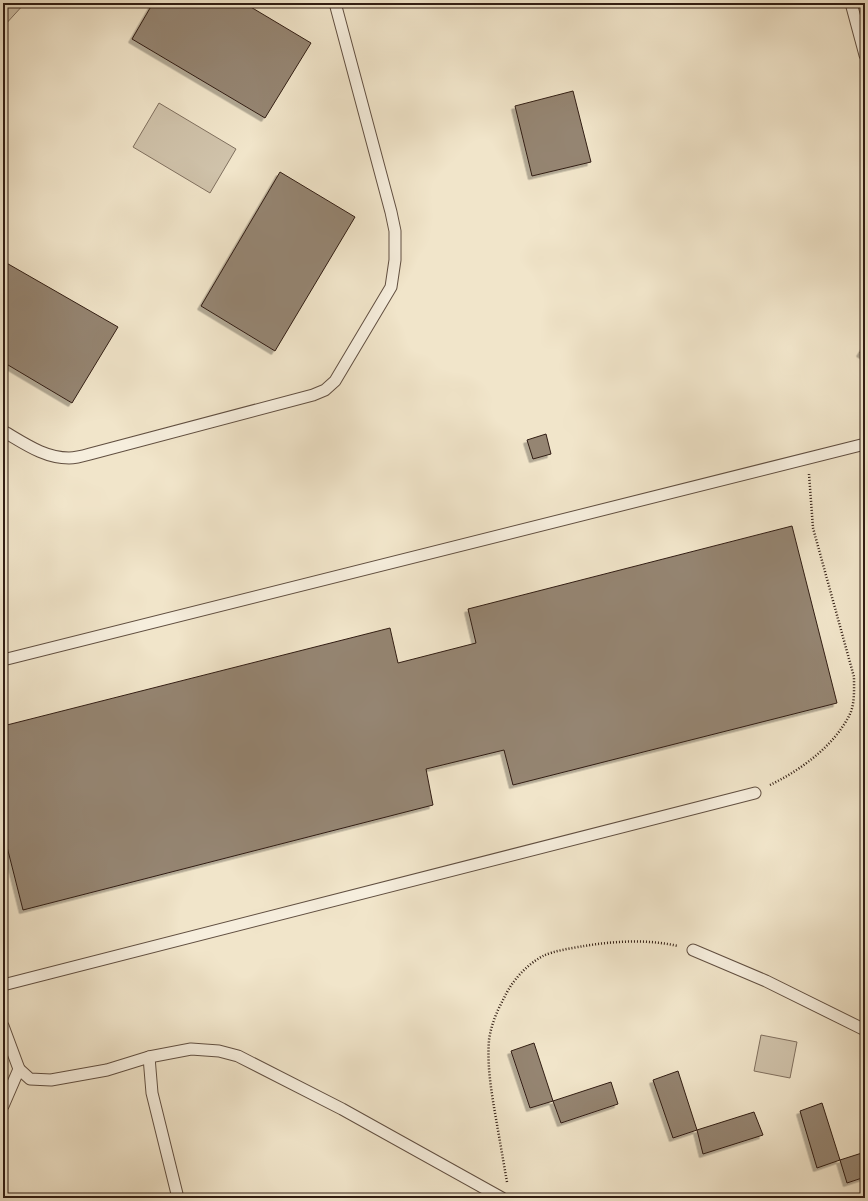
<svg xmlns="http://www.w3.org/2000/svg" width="868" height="1201" viewBox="0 0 868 1201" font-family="'Old Standard TT',serif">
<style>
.green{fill:#d0c3ab;stroke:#80705f}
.building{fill:#958572;stroke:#311d13;filter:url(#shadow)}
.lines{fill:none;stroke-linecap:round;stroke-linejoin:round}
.service-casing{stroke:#614f41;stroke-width:13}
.path{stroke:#311d13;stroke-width:2.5;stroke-dasharray:1 2;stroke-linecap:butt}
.service{stroke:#f6eedd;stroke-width:11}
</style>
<defs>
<filter id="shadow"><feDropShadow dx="-3.5" dy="3.5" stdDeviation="0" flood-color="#0004"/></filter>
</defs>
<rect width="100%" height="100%" fill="#f1e5ca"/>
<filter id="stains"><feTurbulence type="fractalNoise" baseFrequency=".005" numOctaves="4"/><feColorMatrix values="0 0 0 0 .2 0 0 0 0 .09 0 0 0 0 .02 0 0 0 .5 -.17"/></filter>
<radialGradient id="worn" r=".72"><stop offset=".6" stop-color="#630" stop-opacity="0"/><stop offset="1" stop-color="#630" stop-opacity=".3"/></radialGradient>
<g class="green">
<path d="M3,3H25L3,27Z"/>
<path d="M159,103L236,149L210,193L133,147Z"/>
<path d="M761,1035L797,1042L790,1078L754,1071Z"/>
</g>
<g class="building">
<path d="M153,3H244L311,43L265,118L132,39Z"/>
<path d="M573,91L591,162L532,176L515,106Z"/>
<path d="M280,172L355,217L275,351L201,306Z"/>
<path d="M3,261L118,327L72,403L3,362Z"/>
<path d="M865,345V356L860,353Z"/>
<path d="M546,434L551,454L533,459L527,440Z"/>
<path d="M792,526L837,703L513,785L504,750L426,769L433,805L23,910L3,831V726L390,628L398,663L476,643L468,609Z"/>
<path d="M534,1043L553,1101L530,1108L511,1051Z"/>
<path d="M678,1071L697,1130L673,1138L653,1080Z"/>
<path d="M611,1082L618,1104L561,1123L553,1101Z"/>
<path d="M822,1103L840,1160L817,1168L800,1111Z"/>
<path d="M754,1112L763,1135L703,1154L697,1130Z"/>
<path d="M865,1152V1177L847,1183L840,1160Z"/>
</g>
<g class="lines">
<g class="service-casing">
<g id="service">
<path d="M851,3L865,55"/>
<path d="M3,431C24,443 44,458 69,458C76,458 83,456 90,454L313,395L325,390L335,381L391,287L395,260V231L391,212L335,3"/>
<path d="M3,660L865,444"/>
<path d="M693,950L766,981L865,1030"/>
<path d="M3,985L755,793"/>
<path d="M3,1026L19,1069L3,1106"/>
<path d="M149,1057L152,1093L178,1198"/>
<path d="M19,1069L30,1079L51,1080L107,1070L149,1057L191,1049L219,1051L238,1056L342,1109L502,1198"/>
</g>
</g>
<g class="path">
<path d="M770,785C799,771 833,747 849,716C855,705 854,690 854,677L813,528L809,474"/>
<path d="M507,1182C503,1159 499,1136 495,1113C491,1089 487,1065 489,1040C491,1025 497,1011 504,998C512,981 526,965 543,956C553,951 572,948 584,946C615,941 647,939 678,946"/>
</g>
<use href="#service" class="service"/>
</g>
<rect width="868" height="1201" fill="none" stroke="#f1e5ca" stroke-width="16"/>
<rect x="4" y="4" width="860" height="1193" fill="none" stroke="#311d13" stroke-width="2"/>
<rect x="8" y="8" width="852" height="1185" fill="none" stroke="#311d13"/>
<rect width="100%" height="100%" filter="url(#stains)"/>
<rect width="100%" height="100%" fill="url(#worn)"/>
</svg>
